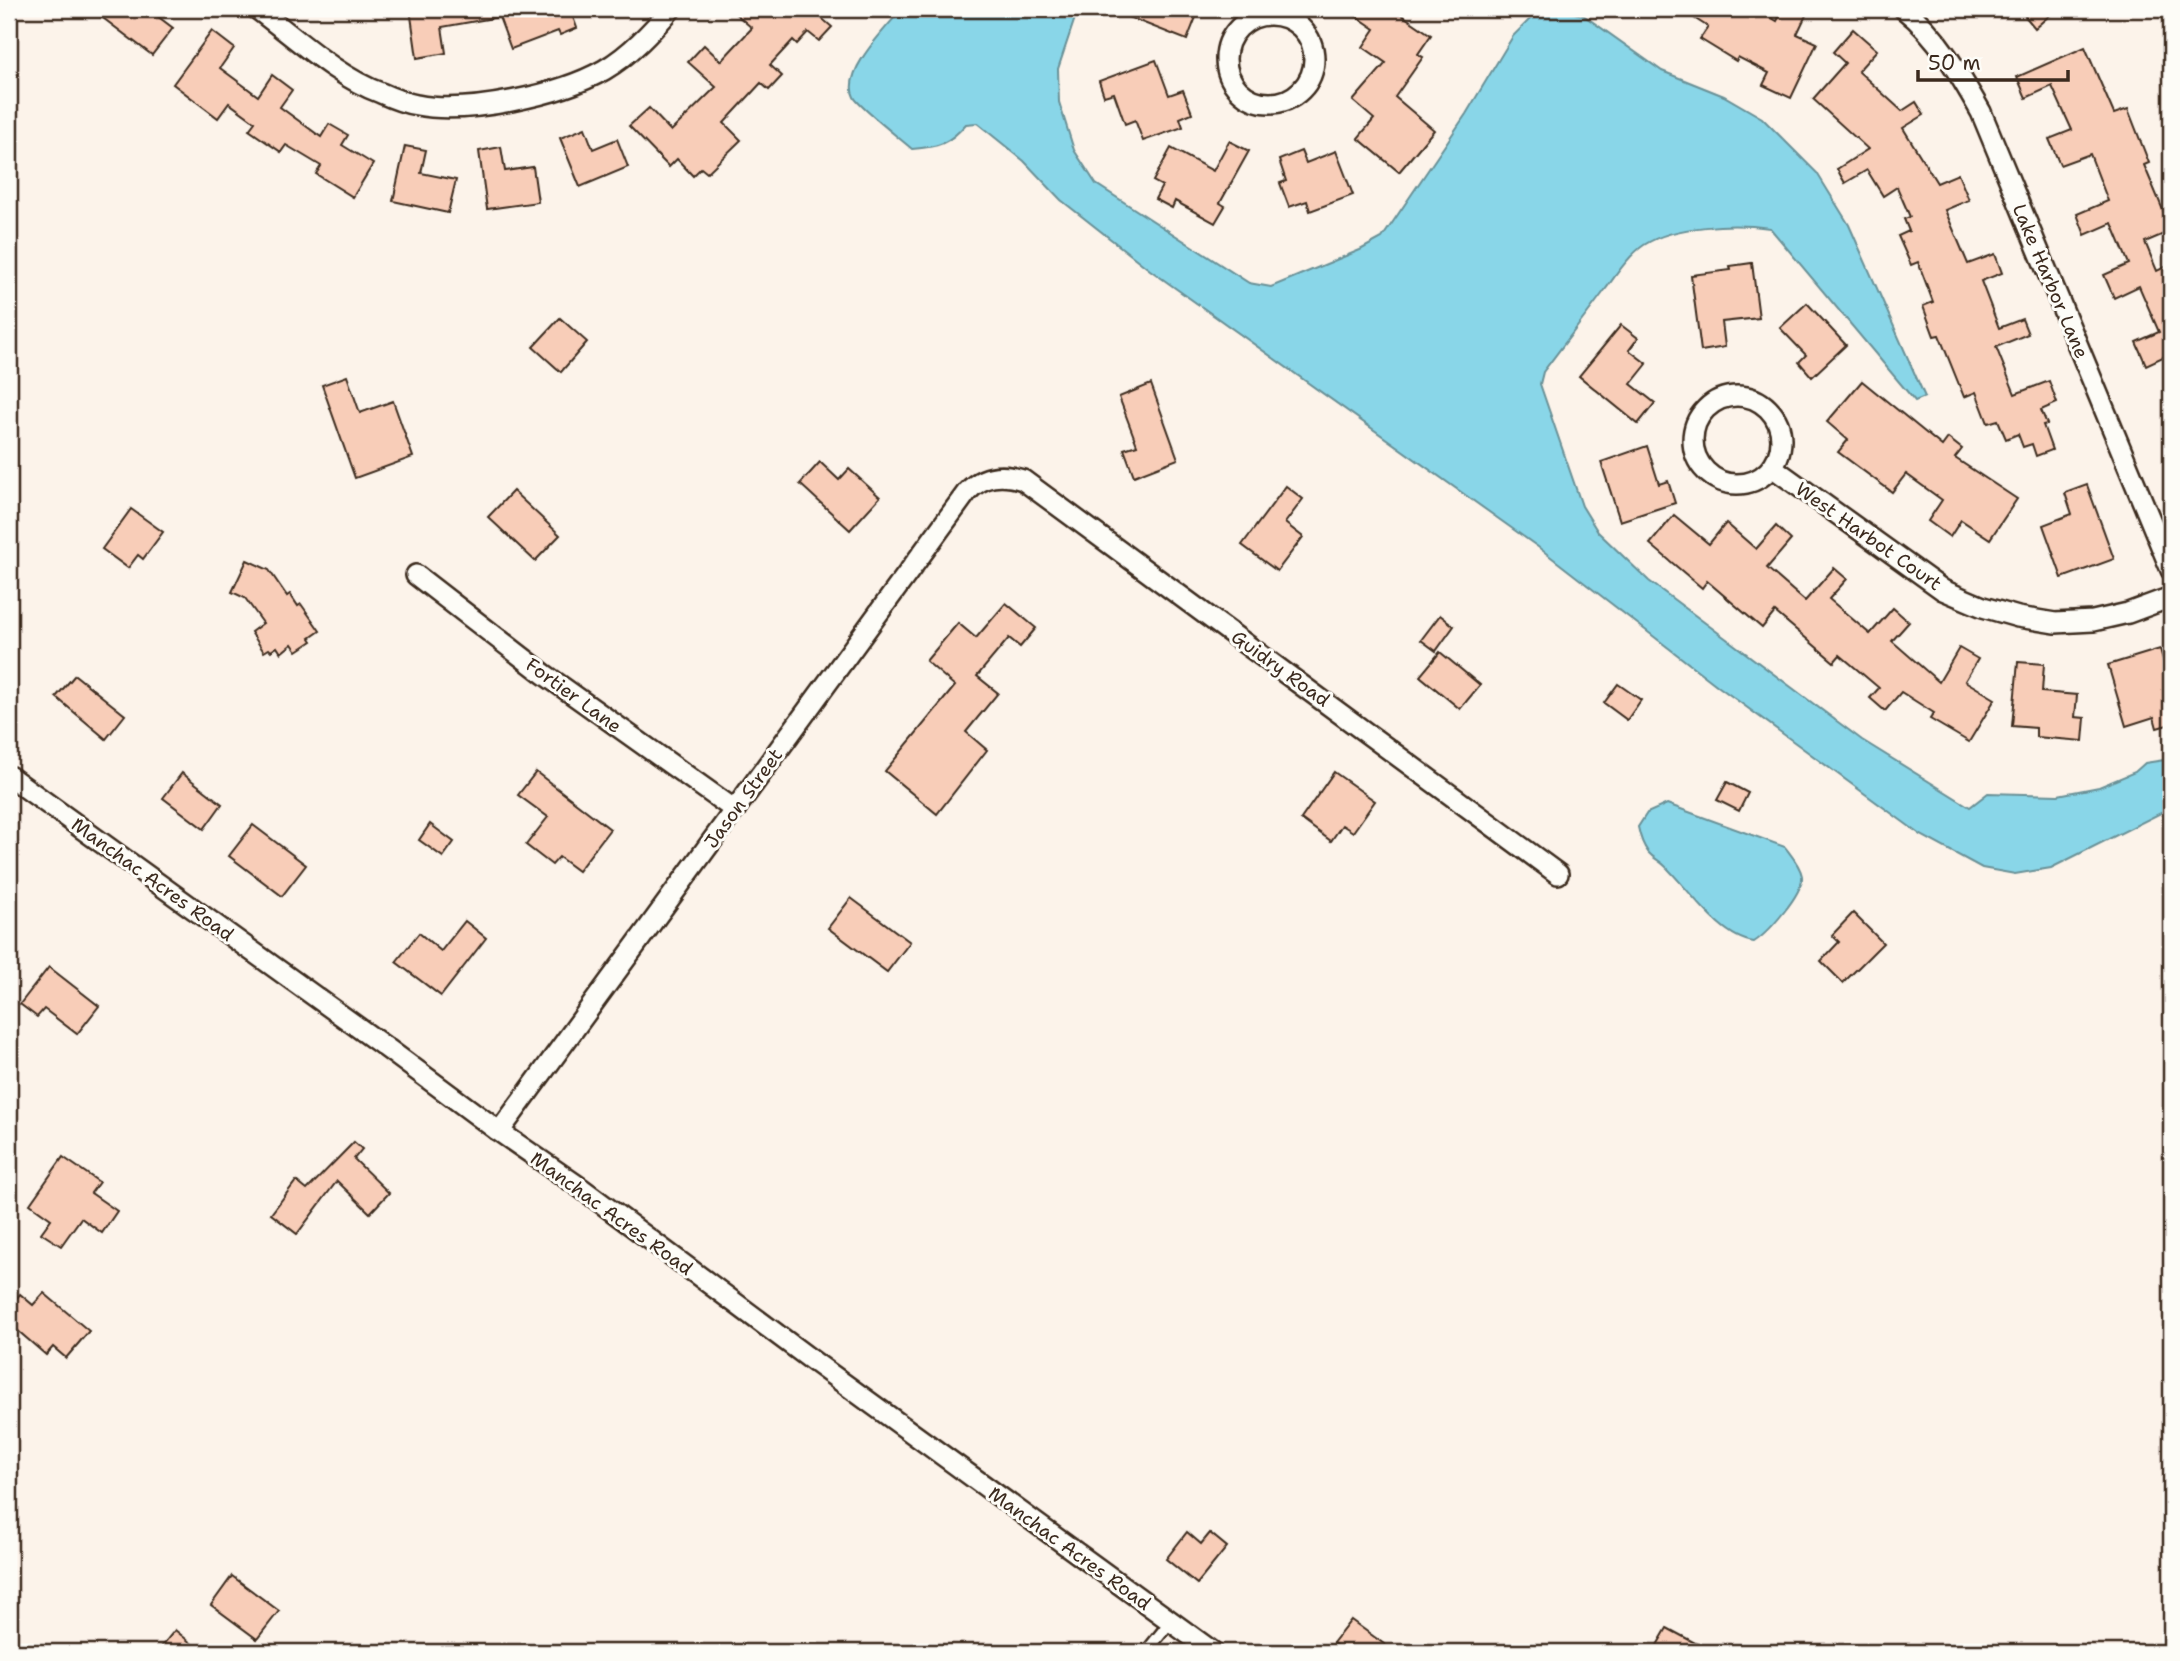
<svg xmlns="http://www.w3.org/2000/svg" width="2180" height="1661" viewBox="0 0 2180 1661" font-family="'Shantell Sans',sans-serif">
<style>
.water{fill:#89d6e8;stroke:#6a9197;stroke-width:2}
.building{fill:#f8cdb8;stroke:#3b2a1e;stroke-width:2}
.lines{fill:none;stroke-linecap:round;stroke-linejoin:round}
.lane-casing{stroke:#3b2a1e;stroke-width:15}
.street-casing{stroke:#3b2a1e;stroke-width:24}
.lane{stroke:#fdfcf7;stroke-width:10}
.street{stroke:#fdfcf7;stroke-width:19}
.labels{text-anchor:middle;stroke-width:6;stroke-linejoin:round;paint-order:stroke}
.street-label{font-size:19px;fill:#3b2a1e;stroke:#fdfcf7}
</style>
<rect width="100%" height="100%" fill="#fcf3ea"/>
<filter id="ink" filterUnits="userSpaceOnUse"><feTurbulence type="fractalNoise" baseFrequency=".0143" numOctaves="2"/><feDisplacementMap in="SourceGraphic" scale="14" xChannelSelector="R" yChannelSelector="G"/><feConvolveMatrix kernelMatrix="1 2 1 2 8 2 1 2 1" color-interpolation-filters="sRGB"/></filter>
<g filter="url(#ink)">
<g class="water">
<path d="M902,9H1078L1058,69L1059,102L1074,150L1096,184L1249,283L1271,287L1360,250L1382,238L1466,114L1513,36L1531,18L1557,9L1583,15L1662,71L1724,96L1762,118L1817,173L1849,225L1925,397L1915,401L1770,228C1734,223 1675,225 1644,245C1629,255 1616,275 1605,290C1585,317 1564,344 1543,372L1540,384L1582,506L1598,532L1649,581L1862,740L1970,807L1988,793L2058,795L2099,787L2135,772L2145,763L2171,759V808L2051,868L2015,874L1982,868L1921,835L1719,687L1538,547L1150,270L1061,200L1024,161L977,123L966,124C949,144 938,147 912,149C902,140 858,106 854,97C841,72 887,27 902,9Z"/>
<path d="M1667,804L1785,847C1791,855 1800,865 1802,876C1804,893 1768,933 1754,942C1720,938 1689,889 1665,866C1660,861 1653,858 1648,852C1642,844 1640,837 1638,827L1647,813Z"/>
</g>
<g class="building">
<path d="M91,9H148L173,28L152,55Z"/>
<path d="M410,9H570L577,28L560,35L558,31L511,49L499,17L442,27L446,53L417,58Z"/>
<path d="M730,9H811L832,27L819,41L808,32L797,44L793,40L770,65L782,76L769,90L761,83L724,123L741,140L707,173L701,168L693,176L677,159L669,167L629,126L649,108L671,131L716,87L688,62L704,45L721,61L752,28Z"/>
<path d="M1108,9H1174L1196,17L1187,40Z"/>
<path d="M1346,9H1393L1431,35L1418,54L1423,57L1395,97L1434,130L1399,172L1358,138L1374,119L1353,101L1386,63L1363,47L1375,29Z"/>
<path d="M1680,9H1757L1777,21L1783,9H1809L1797,34L1817,43L1791,98L1763,85L1769,73L1738,57L1736,61L1700,39L1708,27Z"/>
<path d="M2019,9H2057L2035,28Z"/>
<path d="M1853,29L1877,50L1858,71L1902,111L1916,102L1924,115L1903,128L1937,183L1958,174L1969,200L1945,210L1968,264L1995,254L2002,273L1981,281L1999,328L2022,319L2028,334L1996,347L2015,394L2049,381L2057,403L2041,410L2047,424L2043,425L2052,450L2036,456L2032,444L2023,447L2018,434L2006,439L1998,420L1988,423L1976,392L1964,397L1939,335L1934,336L1923,306L1933,302L1918,262L1911,265L1898,236L1909,231L1904,219L1910,217L1897,187L1883,196L1867,170L1845,183L1837,169L1868,149L1813,99L1845,63L1833,52Z"/>
<path d="M212,31L234,48L220,68L258,96L272,75L292,90L280,107L321,137L329,124L348,135L342,145L373,164L353,197L316,174L321,166L286,145L281,152L249,130L255,122L229,103L218,118L173,84Z"/>
<path d="M2085,47L2114,114L2128,109L2149,163L2144,165L2165,215L2171,212V231L2145,242L2157,271L2171,264V359L2169,354L2146,365L2136,342L2159,332L2139,286L2114,298L2104,275L2129,264L2112,223L2085,235L2077,214L2108,201L2090,154L2060,165L2049,139L2072,130L2052,86L2026,98L2017,77Z"/>
<path d="M1156,60L1169,95L1183,90L1192,113L1180,118L1183,127L1143,141L1135,120L1125,124L1114,93L1104,96L1099,81Z"/>
<path d="M585,128L593,149L617,139L628,167L580,187L560,138Z"/>
<path d="M1229,141L1249,151L1220,203L1225,206L1215,223L1175,201L1172,208L1155,199L1162,186L1153,181L1171,148L1213,171Z"/>
<path d="M405,146L426,150L421,173L456,180L448,213L393,201Z"/>
<path d="M501,147L505,171L533,167L538,202L487,209L479,151Z"/>
<path d="M1301,151L1306,163L1336,151L1353,195L1310,211L1307,201L1289,207L1280,183L1286,181L1279,160Z"/>
<path d="M1752,263L1759,318L1722,322L1725,347L1701,351L1691,275L1731,270L1730,266Z"/>
<path d="M1807,303L1846,345L1812,377L1799,362L1806,355L1780,328Z"/>
<path d="M560,318L587,342L561,372L533,347Z"/>
<path d="M1621,325L1638,338L1629,350L1647,364L1631,384L1655,403L1638,424L1579,376Z"/>
<path d="M347,376L360,413L393,401L413,457L355,478L322,385Z"/>
<path d="M1862,381L1942,446L1948,438L1962,449L1955,458L2017,499L1990,539L1961,520L1950,537L1928,521L1942,500L1906,474L1892,492L1838,452L1848,440L1827,422Z"/>
<path d="M1151,384L1178,459L1134,476L1124,449L1137,445L1119,397Z"/>
<path d="M1647,446L1659,484L1668,481L1675,503L1620,521L1601,462Z"/>
<path d="M820,462L839,480L849,469L880,497L850,530L800,484Z"/>
<path d="M2087,485L2114,559L2062,578L2043,525L2072,514L2065,493Z"/>
<path d="M1286,486L1303,499L1285,523L1303,537L1277,571L1242,545Z"/>
<path d="M513,491L560,535L535,561L488,517Z"/>
<path d="M131,509L163,532L143,559L138,555L128,568L102,549Z"/>
<path d="M1674,515L1709,544L1726,523L1756,549L1776,526L1791,540L1767,568L1805,601L1834,568L1847,579L1829,599L1870,634L1893,608L1909,622L1892,641L1939,682L1959,648L1978,659L1965,681L1995,699L1969,742L1930,719L1934,713L1901,692L1885,711L1870,698L1879,688L1840,655L1834,662L1775,612L1762,628L1707,581L1702,588L1650,544Z"/>
<path d="M247,560L269,570L287,596L290,594L298,606L301,604L320,631L310,638L312,641L297,651L292,644L281,653L277,647L271,651L269,649L264,652L251,632L263,623L245,598L232,592Z"/>
<path d="M1006,603L1036,628L1020,647L1009,638L977,676L998,693L966,732L987,750L937,814L885,771L955,686L926,661L958,623L976,638Z"/>
<path d="M1440,615L1454,626L1436,651L1421,640Z"/>
<path d="M2160,649L2171,688V724L2157,728L2154,717L2126,726L2108,665Z"/>
<path d="M1440,652L1480,685L1460,709L1420,676Z"/>
<path d="M2018,662L2044,664L2042,692L2077,695L2075,717L2085,718L2083,741L2036,737V728L2012,726Z"/>
<path d="M75,675L125,715L106,739L56,697Z"/>
<path d="M1618,684L1641,700L1627,720L1604,703Z"/>
<path d="M536,772L610,829L578,871L559,857L552,865L526,845L548,817L518,795Z"/>
<path d="M1334,772L1375,801L1353,832L1342,825L1331,841L1301,819Z"/>
<path d="M182,773L222,804L204,829L163,798Z"/>
<path d="M1727,782L1748,793L1739,811L1717,800Z"/>
<path d="M430,824L454,842L443,857L419,840Z"/>
<path d="M253,825L306,865L282,896L229,856Z"/>
<path d="M851,898L910,942L887,972L828,928Z"/>
<path d="M1853,913L1883,943L1843,983L1821,961L1839,942L1832,935Z"/>
<path d="M465,921L486,938L441,996L396,962L419,933L441,951Z"/>
<path d="M49,967L99,1006L77,1034L44,1009L37,1017L20,1004Z"/>
<path d="M354,1142L362,1149L354,1159L389,1193L370,1213L337,1181L297,1234L271,1214L296,1181L307,1190Z"/>
<path d="M63,1157L99,1182L91,1193L117,1211L102,1233L81,1218L61,1246L41,1233L51,1219L30,1204Z"/>
<path d="M44,1293L89,1331L66,1358L53,1347L46,1355L9,1323V1307L20,1294L33,1305Z"/>
<path d="M1187,1532L1201,1544L1210,1533L1227,1547L1197,1584L1166,1559Z"/>
<path d="M232,1576L279,1611L257,1639L211,1605Z"/>
<path d="M1351,1620L1395,1652H1346L1333,1643Z"/>
<path d="M1667,1628L1712,1652H1653Z"/>
<path d="M175,1630L202,1652H157Z"/>
</g>
<g class="lines">
<g class="lane-casing">
<path id="lane" d="M1146,1652L1171,1621"/>
</g>
<g class="street-casing">
<g id="street">
<path d="M257,9C295,37 337,77 381,93C392,98 405,103 417,105C467,115 560,95 604,70C630,55 652,31 671,9"/>
<path d="M1904,9C1938,36 1960,75 1981,112L2171,570"/>
<circle cx="1270" cy="59" r="44"/>
<circle cx="1737" cy="440" r="44"/>
<path d="M1772,467L1943,590L1983,607L2018,617L2055,623L2093,621L2128,613L2171,597"/>
<path d="M416,575L544,674L735,810"/>
<path d="M9,776L388,1049L497,1130L581,1188L813,1361L1213,1652"/>
<path d="M497,1130L502,1128L967,492C983,475 1001,473 1023,480L1558,874"/>
</g>
</g>
<use href="#lane" class="lane"/>
<use href="#street" class="street"/>
</g>
</g>
<g class="labels">
<g class="street-label">
<text transform="translate(2051 281) rotate(67)" y="7">Lake Harbor Lane</text>
<text transform="translate(1869 536) rotate(35)" y="7">West Harbot Court</text>
<text transform="translate(1281 668) rotate(36)" y="7">Guidry Road</text>
<text transform="translate(574 695) rotate(36)" y="7">Fortier Lane</text>
<text transform="translate(743 798) rotate(-54)" y="7">Jason Street</text>
<text transform="translate(153 879) rotate(36)" y="7">Manchac Acres Road</text>
<text transform="translate(612 1213) rotate(36)" y="7">Manchac Acres Road</text>
<text transform="translate(1070 1548) rotate(36)" y="7">Manchac Acres Road</text>
</g>
</g>
<rect width="2180" height="1661" fill="none" stroke="#fdfcf7" stroke-width="35"/>
<rect x="18" y="18" width="2145" height="1626" fill="none" stroke="#3b2a1e" stroke-width="2.5" filter="url(#ink)"/>
<path d="M1918 70v10h150v-10" fill="none" stroke="#3b2a1e" stroke-width="3.5"/>
<text x="1928" y="70" font-size="21" fill="#3b2a1e" stroke="#fdfcf7" stroke-width="5" paint-order="stroke">50 m</text>
</svg>
